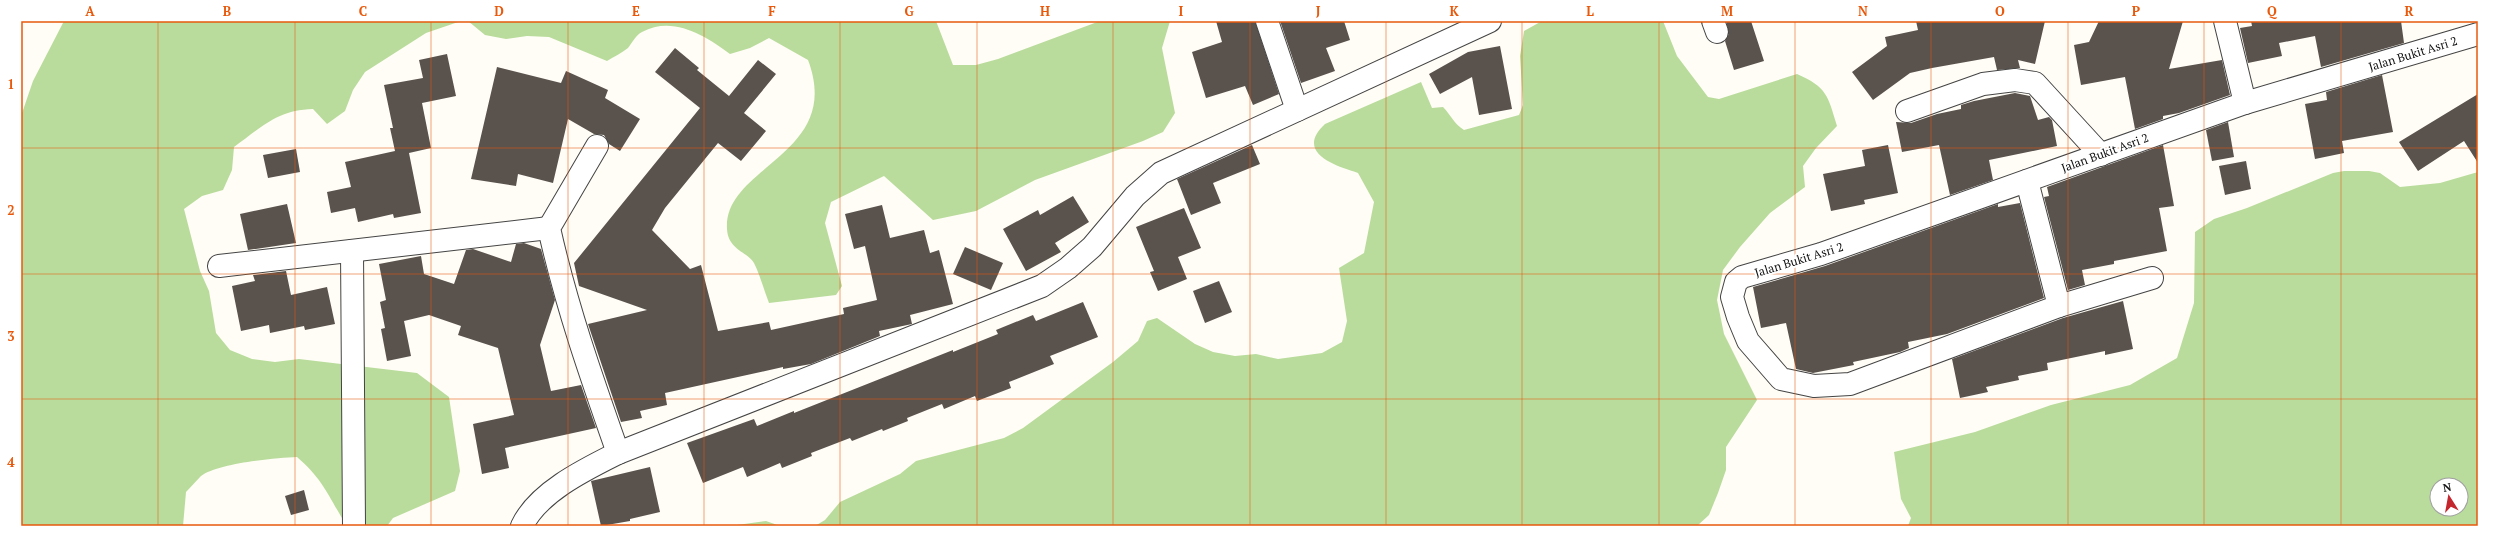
<svg xmlns="http://www.w3.org/2000/svg" width="2499" height="547" viewBox="0 0 2499 547" font-family="'PT Serif',serif">
<style>
.forest{fill:#b9dc9c;fill-rule:evenodd}
.building{fill:#5a524d}
.lines{fill:none;stroke-linecap:round;stroke-linejoin:round}
.minor-casing{stroke:#444;stroke-width:24}
.minor{stroke:#fff;stroke-width:22}
.grid{fill:none;stroke:#e8590c;stroke-width:1;stroke-opacity:0.55}
.labels{text-anchor:middle;stroke-width:4;stroke-linejoin:round;paint-order:stroke}
.street-label{font-size:12px;fill:#111;stroke:#fff}
.neatline{fill:none;stroke:#e8590c;stroke-width:1.5}
.grid-label{font-size:13px;text-anchor:middle;font-weight:bold;fill:#e8590c}
</style>
<rect width="100%" height="100%" fill="#fffdf5"/>
<g class="forest">
<path d="M64,21H461L426,33L365,72L353,90L345,111L327,124L313,109C277,110 262,127 234,147L232,170L223,190L202,196L184,209L200,271L209,291L216,333L230,350L252,359L275,362L299,359L417,373L449,397L460,471L455,491L393,518L387,526H347C329,498 324,480 297,457C275,458 218,463 201,476C196,481 191,487 186,492L183,526H21V116L33,81Z"/>
<path d="M468,21H936L953,65H976L998,59L1100,21H1170L1162,48L1175,113L1163,132L1143,141L1035,180L976,211L933,220L884,176L831,202L825,223L842,286L836,295L769,303C764,290 760,275 754,263C748,252 728,250 727,229C723,166 844,155 808,60L769,38L750,48L730,54C706,36 673,15 642,32C636,35 632,43 628,48C622,53 613,57 607,61L549,37L527,36L506,39L485,35Z"/>
<path d="M1542,21H1663L1677,56L1708,97L1719,99L1797,74C1827,87 1828,96 1837,126L1816,148L1803,166L1805,187L1770,213L1740,247L1723,270L1717,300L1724,334L1757,400L1726,447V470L1718,493L1709,515L1697,526H815L825,520L840,502L900,474L916,461L1004,438L1023,428L1113,362L1138,341L1147,321L1157,318L1195,344L1213,352L1235,356L1256,354L1278,359L1322,353L1342,342L1347,321L1339,268L1364,253L1374,202L1358,173C1336,166 1294,153 1325,124L1421,82L1432,108L1443,107C1451,115 1454,124 1464,130L1519,115L1523,105L1520,56L1524,31Z"/>
<path d="M2344,171H2369L2380,173L2400,187L2440,183L2478,172V526H1908L1911,518L1901,499L1894,452L1975,432L2051,405L2130,385L2177,358L2194,303L2195,232L2214,219L2247,208L2333,173ZM2437,485H2461V509H2437Z"/>
<path d="M766,521L780,526H730Z"/>
</g>
<g class="building">
<path d="M1216,21H1255L1279,94L1253,105L1245,86L1206,98L1192,52L1222,42Z"/>
<path d="M1280,21H1344L1350,40L1326,48L1335,71L1301,83Z"/>
<path d="M1726,21H1751L1764,61L1734,70L1725,41L1729,34Z"/>
<path d="M1916,21H2045L2035,64L2018,60L2020,68L1997,70L1994,57L1932,68L1910,73L1873,100L1852,72L1887,46L1885,37L1918,30Z"/>
<path d="M2099,21H2183L2169,69L2222,60L2230,95L2179,113L2163,116V119L2135,129L2125,77L2081,85L2074,45L2089,42Z"/>
<path d="M2251,21H2401L2404,43L2321,67L2315,36L2279,43L2282,56L2248,63L2240,28L2252,26Z"/>
<path d="M1500,46L1512,109L1479,115L1472,77L1440,94L1429,74L1468,52Z"/>
<path d="M675,48L699,68L697,70L729,96L758,60L776,74L744,113L766,131L741,161L718,143L665,208L652,230L690,269L701,265L718,331L769,322L771,330L844,314L843,308L877,300L865,246L854,249L845,214L882,205L890,238L924,230L930,253L939,250L953,304L910,315L912,324L879,331L880,336L811,364L783,369V367L665,393L667,405L640,411L642,418L621,422L588,324L647,310L579,286L574,263L700,108L655,72Z"/>
<path d="M447,54L456,96L422,103L431,148L409,153L421,213L394,218L393,214L358,222L355,208L331,213L327,192L351,187L345,162L395,151L390,128H393L384,85L423,78L419,60Z"/>
<path d="M497,67L561,83L566,71L608,90L605,98L640,119L620,151L609,144L604,135L594,134L568,119L553,183L518,174L516,186L471,179Z"/>
<path d="M2382,75L2393,132L2342,141L2344,153L2315,159L2305,104L2327,100L2326,92Z"/>
<path d="M2015,93L2030,96L2038,120L2049,117L2052,120L2057,146L1989,160L1993,180L1950,195L1939,145L1902,152L1896,122L1911,123L1937,114L1961,109V105L1974,101Z"/>
<path d="M2478,94V163L2464,141L2418,171L2399,142Z"/>
<path d="M2228,122L2234,157L2212,161L2206,130Z"/>
<path d="M1252,145L1260,164L1213,183L1221,203L1191,215L1177,179Z"/>
<path d="M1888,145L1898,193L1864,200L1865,204L1831,211L1823,174L1865,166L1862,150Z"/>
<path d="M2163,145L2174,206L2159,208L2167,251L2114,261V264L2082,270L2085,285L2068,290L2044,197L2049,196L2047,187Z"/>
<path d="M296,149L300,172L268,178L263,155Z"/>
<path d="M2246,161L2251,189L2225,195L2219,166Z"/>
<path d="M1073,196L1089,222L1055,243L1061,252L1026,271L1003,229L1038,210L1040,215Z"/>
<path d="M2020,203L2044,298L1947,334L1908,342L1909,348L1900,352L1853,362L1854,365L1813,373L1796,369L1786,323L1761,328L1753,287L1825,266L1998,204V207Z"/>
<path d="M287,204L296,243L248,250L240,214Z"/>
<path d="M1184,208L1201,248L1178,257L1187,279L1158,291L1150,272L1154,271L1136,227Z"/>
<path d="M524,243L541,249L555,300L540,345L551,391L581,385L596,428L505,448L509,468L482,474L473,424L514,415L498,348L458,335L461,326L429,315L404,321L411,356L387,361L381,329L385,328L380,302L386,300L379,264L421,256L424,274L454,284L466,250L473,249L511,262L516,244Z"/>
<path d="M965,247L1003,263L991,290L953,274Z"/>
<path d="M286,271L291,295L327,287L335,324L305,330L304,326L270,333L269,325L241,331L232,286L255,281L253,275Z"/>
<path d="M1219,281L1232,312L1205,323L1193,291Z"/>
<path d="M2123,301L2133,349L2105,355V351L2047,363L2048,370L2018,376L2019,380L1986,387L1988,392L1960,398L1952,359L2063,318Z"/>
<path d="M1083,302L1098,337L1050,356L1054,364L1009,382L1011,388L977,401L975,396L944,409L942,404L907,418L908,421L883,431L882,429L852,441L850,438L811,453L812,456L782,468L780,463L747,477L743,467L703,483L687,443L754,419L757,426L794,411V413L953,350V352L998,334L996,330L1033,315L1036,321Z"/>
<path d="M650,467L660,512L630,519V521L601,526L591,481Z"/>
<path d="M304,490L309,510L291,515L285,496Z"/>
</g>
<g class="lines">
<g class="minor-casing">
<g id="minor">
<path d="M1267,21L1297,110"/>
<path d="M1713,21L1717,32"/>
<path d="M2225,21L2245,103"/>
<path d="M1907,111L1983,84L2015,80L2035,83L2101,155"/>
<path d="M597,146L549,228C566,305 592,379 618,453"/>
<path d="M2027,181L2059,306"/>
<path d="M352,251L354,526"/>
<path d="M219,266L549,228"/>
<path d="M2152,278L2059,306L1850,384L1814,386L1781,379L1748,341L1738,317L1732,297L1736,282L1742,277L1821,254L2245,103L2478,34"/>
<path d="M522,526C538,492 586,469 618,453L1042,286L1068,268L1092,247L1135,196L1161,173L1490,21"/>
</g>
</g>
<use href="#minor" class="minor"/>
</g>
<path class="grid" d="M158,21V526M295,21V526M431,21V526M568,21V526M704,21V526M840,21V526M977,21V526M1113,21V526M1250,21V526M1386,21V526M1522,21V526M1659,21V526M1795,21V526M1931,21V526M2068,21V526M2204,21V526M2341,21V526M21,148H2478M21,274H2478M21,399H2478"/>
<g class="labels">
<g class="street-label">
<text transform="translate(2413 54) rotate(-17)" y="4">Jalan Bukit Asri 2</text>
<text transform="translate(2105 153) rotate(-20)" y="4">Jalan Bukit Asri 2</text>
<text transform="translate(1799 260) rotate(-17)" y="4">Jalan Bukit Asri 2</text>
</g>
</g>
<rect width="2499" height="547" fill="none" stroke="#ffffff" stroke-width="44"/>
<g transform="translate(2449 497) rotate(349)"><circle r="19" fill="#ffffff" stroke="#a0a0a0"/>
<path d="M0-3L7 15L0 10L-7 15Z" fill="#c4262e"/>
<text y="-6" font-size="11" font-weight="bold" text-anchor="middle" fill="#111111">N</text>
</g>
<rect x="22" y="22" width="2455" height="503" class="neatline"/>
<g class="grid-label">
<text x="90" y="16">A</text>
<text x="227" y="16">B</text>
<text x="363" y="16">C</text>
<text x="499" y="16">D</text>
<text x="636" y="16">E</text>
<text x="772" y="16">F</text>
<text x="909" y="16">G</text>
<text x="1045" y="16">H</text>
<text x="1181" y="16">I</text>
<text x="1318" y="16">J</text>
<text x="1454" y="16">K</text>
<text x="1590" y="16">L</text>
<text x="1727" y="16">M</text>
<text x="1863" y="16">N</text>
<text x="2000" y="16">O</text>
<text x="2136" y="16">P</text>
<text x="2272" y="16">Q</text>
<text x="2409" y="16">R</text>
<text x="11" y="89">1</text>
<text x="11" y="215">2</text>
<text x="11" y="341">3</text>
<text x="11" y="467">4</text>
</g>
</svg>
